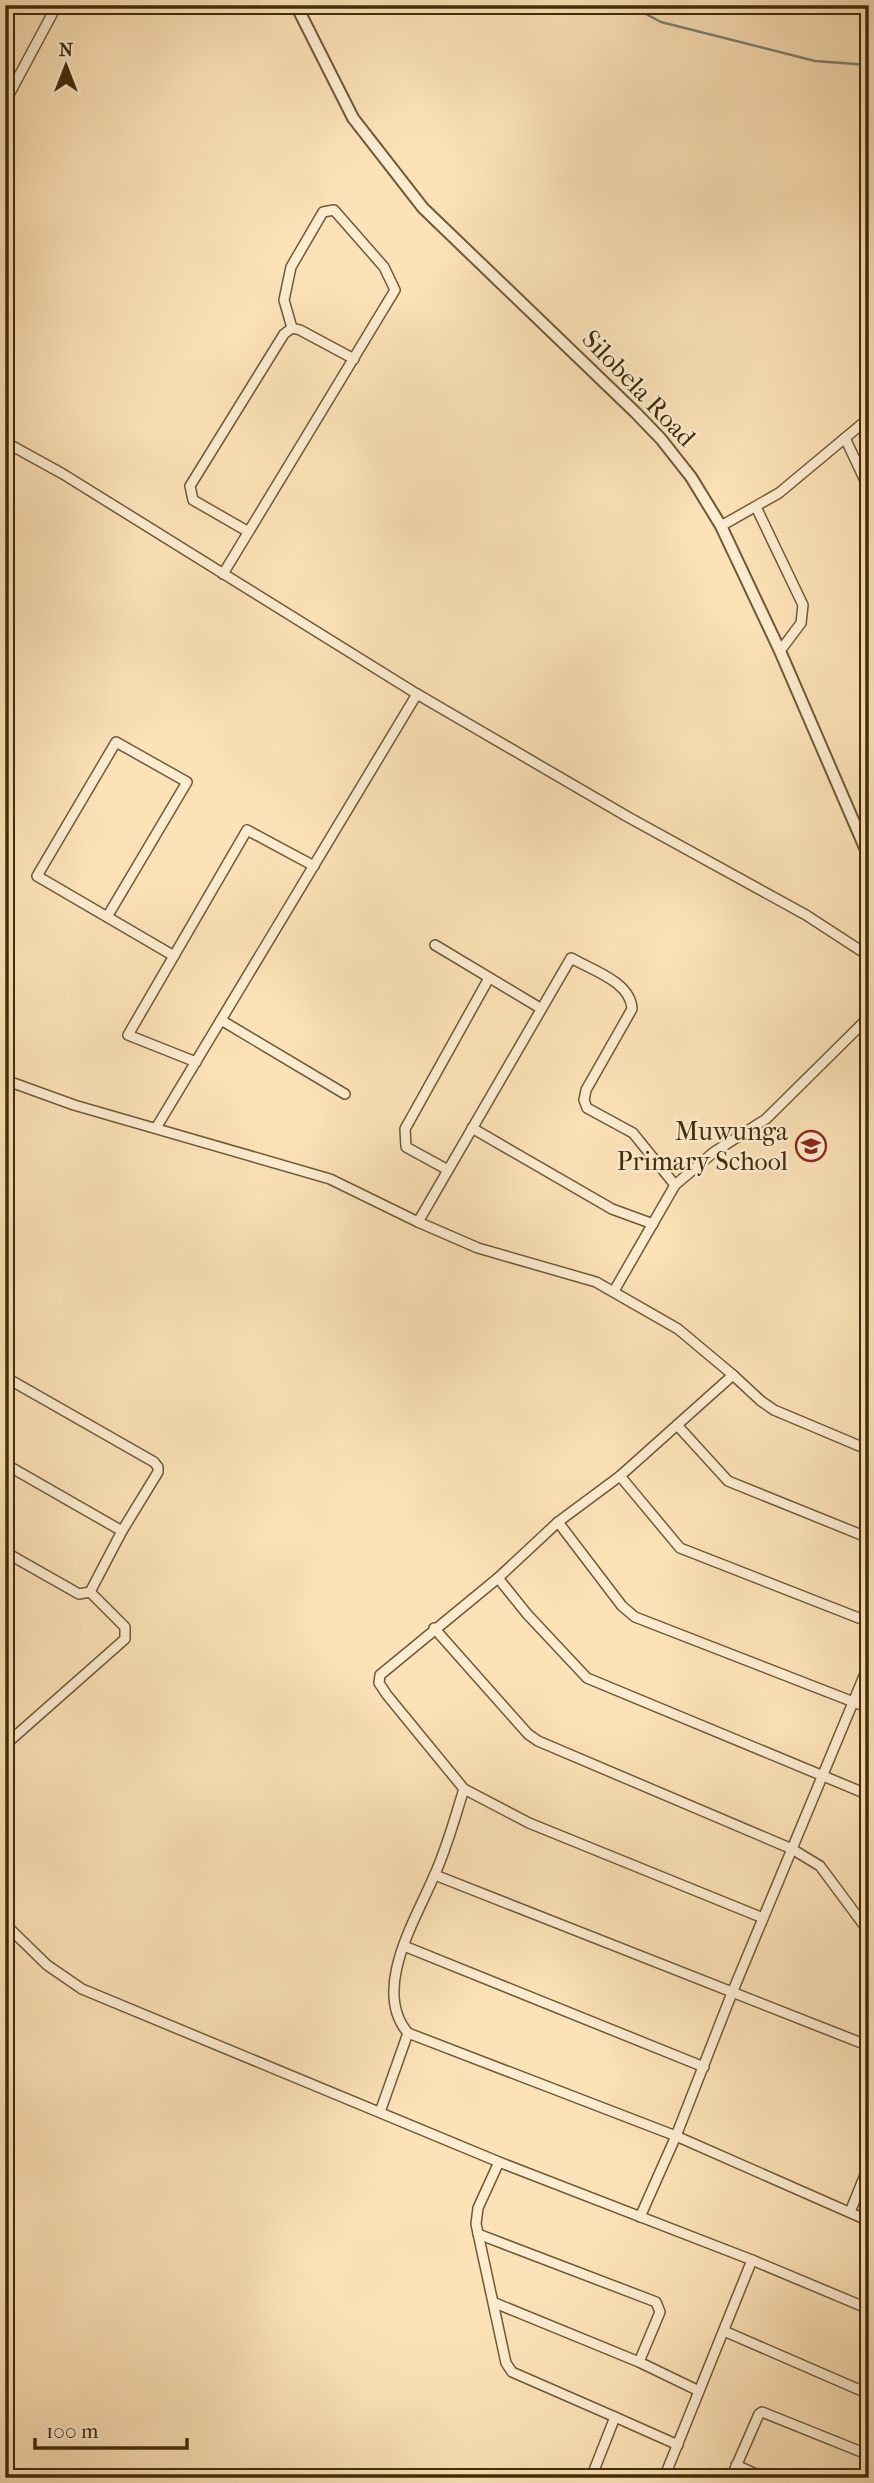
<svg xmlns="http://www.w3.org/2000/svg" width="874" height="2483" viewBox="0 0 874 2483" font-family="'IM FELL French Canon',serif">
<style>
.lines{fill:none;stroke-linecap:round;stroke-linejoin:round}
.stream{stroke:#7c8272;stroke-width:2.5}
.minor-casing{stroke:#705a34;stroke-width:12}
.tertiary-casing{stroke:#705a34;stroke-width:14}
.minor{stroke:#fdecd0;stroke-width:9}
.tertiary{stroke:#fdecd0;stroke-width:10}
.labels{text-anchor:middle;stroke-width:5;stroke-linejoin:round;paint-order:stroke}
.street-label{font-size:26px;fill:#422c09;stroke:#fdecd0}
.poi-label{font-size:26px;fill:#422c09;stroke:#fdecd0;text-anchor:end}
</style>
<rect width="100%" height="100%" fill="#fce2b7"/>
<filter id="stains"><feTurbulence type="fractalNoise" baseFrequency=".00286" numOctaves="4"/><feColorMatrix values="0 0 0 0 .2 0 0 0 0 .09 0 0 0 0 .02 0 0 0 .5 -.17"/></filter>
<radialGradient id="worn" r=".72"><stop offset=".6" stop-color="#630" stop-opacity="0"/><stop offset="1" stop-color="#630" stop-opacity=".3"/></radialGradient>
<g class="lines">
<path class="stream" d="M629,5L661,22L815,61L869,65"/>
<g class="minor-casing">
<g id="minor">
<path d="M5,102L57,5"/>
<path d="M845,438L869,489"/>
<path d="M5,442L63,474L417,694L628,817L806,915L869,956"/>
<path d="M756,507L803,605L801,623L780,651"/>
<path d="M721,526L779,493L869,418"/>
<path d="M247,531L193,500L190,486L284,334L292,328L300,330L354,359"/>
<path d="M223,574L395,290L384,267L334,210L323,212L291,267L284,300L292,328"/>
<path d="M107,917L187,782L116,742L37,876L174,956"/>
<path d="M435,945L540,1008"/>
<path d="M221,1020L345,1094"/>
<path d="M196,1062L128,1035L247,830L314,866"/>
<path d="M5,1080L74,1105L330,1179L418,1222L478,1248L596,1282L678,1329L733,1375"/>
<path d="M156,1128L417,694"/>
<path d="M472,1128L612,1209L653,1224"/>
<path d="M448,1170L406,1147L405,1129L489,978"/>
<path d="M418,1222L571,958C592,970 631,982 632,1009L586,1090L584,1100L587,1108L633,1133L675,1185"/>
<path d="M614,1291L675,1185L714,1152L766,1119L869,1017"/>
<path d="M5,1377L154,1462L158,1467V1472L122,1531L90,1592L79,1594L5,1552"/>
<path d="M677,1425L728,1481L869,1538"/>
<path d="M5,1464L122,1531"/>
<path d="M620,1476L680,1548L869,1622"/>
<path d="M558,1522L622,1606L635,1617L869,1708"/>
<path d="M498,1578L527,1614L587,1678L869,1795"/>
<path d="M434,1628L528,1734L538,1741L792,1849L820,1866L869,1932"/>
<path d="M5,1745L125,1639V1627L90,1592"/>
<path d="M435,1875L869,2046"/>
<path d="M763,1918L529,1823L464,1789L387,1695L379,1683L380,1675L498,1578L558,1522L620,1476L733,1375L761,1401L774,1410L869,1450"/>
<path d="M5,1924L47,1965L82,1989L499,2162L752,2260L869,2309"/>
<path d="M404,1946L704,2067"/>
<path d="M408,2033L676,2136L869,2221"/>
<path d="M380,2112L408,2033C371,1990 416,1919 434,1876C447,1848 455,1817 464,1789"/>
<path d="M499,2162L478,2208L476,2224L506,2363L512,2372L615,2417"/>
<path d="M850,2212L869,2165"/>
<path d="M640,2217L676,2136L732,1993L869,1664"/>
<path d="M478,2234L656,2302L660,2312L639,2362"/>
<path d="M495,2303L639,2362L699,2391"/>
<path d="M724,2331L869,2394"/>
<path d="M736,2465L765,2478"/>
<path d="M591,2478L615,2417L678,2445"/>
<path d="M664,2478L752,2260"/>
<path d="M731,2478L759,2414L762,2412L869,2455"/>
</g>
</g>
<g class="tertiary-casing">
<path id="tertiary" d="M296,5L353,118L423,208L636,413L661,439L691,477L721,526L780,651L869,857"/>
</g>
<use href="#minor" class="minor"/>
<use href="#tertiary" class="tertiary"/>
</g>
<defs>
<g id="school-ring" transform="scale(1.575)"><circle r="9.5" fill="#fdecd0" stroke="#8f2418" stroke-width="1.5"/><path d="M0-5L7-2L0 1L-7-2ZM-4 1L0 2.5L4 1V4Q0 6-4 4Z" fill="#8f2418"/></g>
</defs>
<g fill-rule="evenodd">
<use href="#school-ring" x="811" y="1146"/>
</g>
<g class="labels">
<g class="street-label">
<text transform="translate(639 388) rotate(46)" y="9">Silobela Road</text>
</g>
<g class="poi-label">
<text x="788" y="1140">Muwunga<tspan x="788" dy="30">Primary School</tspan></text>
</g>
</g>
<rect width="874" height="2483" fill="none" stroke="#fce2b7" stroke-width="28"/>
<rect x="7" y="7" width="860" height="2469" fill="none" stroke="#422c09" stroke-width="3.5"/>
<rect x="14" y="14" width="846" height="2455" fill="none" stroke="#422c09" stroke-width="2"/>
<g transform="translate(66 66)" stroke="#fdecd0" stroke-width="5" paint-order="stroke">
<path d="M0-5L12 26L0 18L-12 26Z" fill="#422c09"/>
<text y="-10" font-size="19" font-weight="bold" text-anchor="middle" fill="#422c09">N</text>
</g>
<path d="M35 2438v10h152v-10" fill="none" stroke="#422c09" stroke-width="3.5"/>
<text x="46" y="2438" font-size="21" fill="#422c09" stroke="#fdecd0" stroke-width="5" paint-order="stroke">100 m</text>
<rect width="100%" height="100%" filter="url(#stains)"/>
<rect width="100%" height="100%" fill="url(#worn)"/>
</svg>
